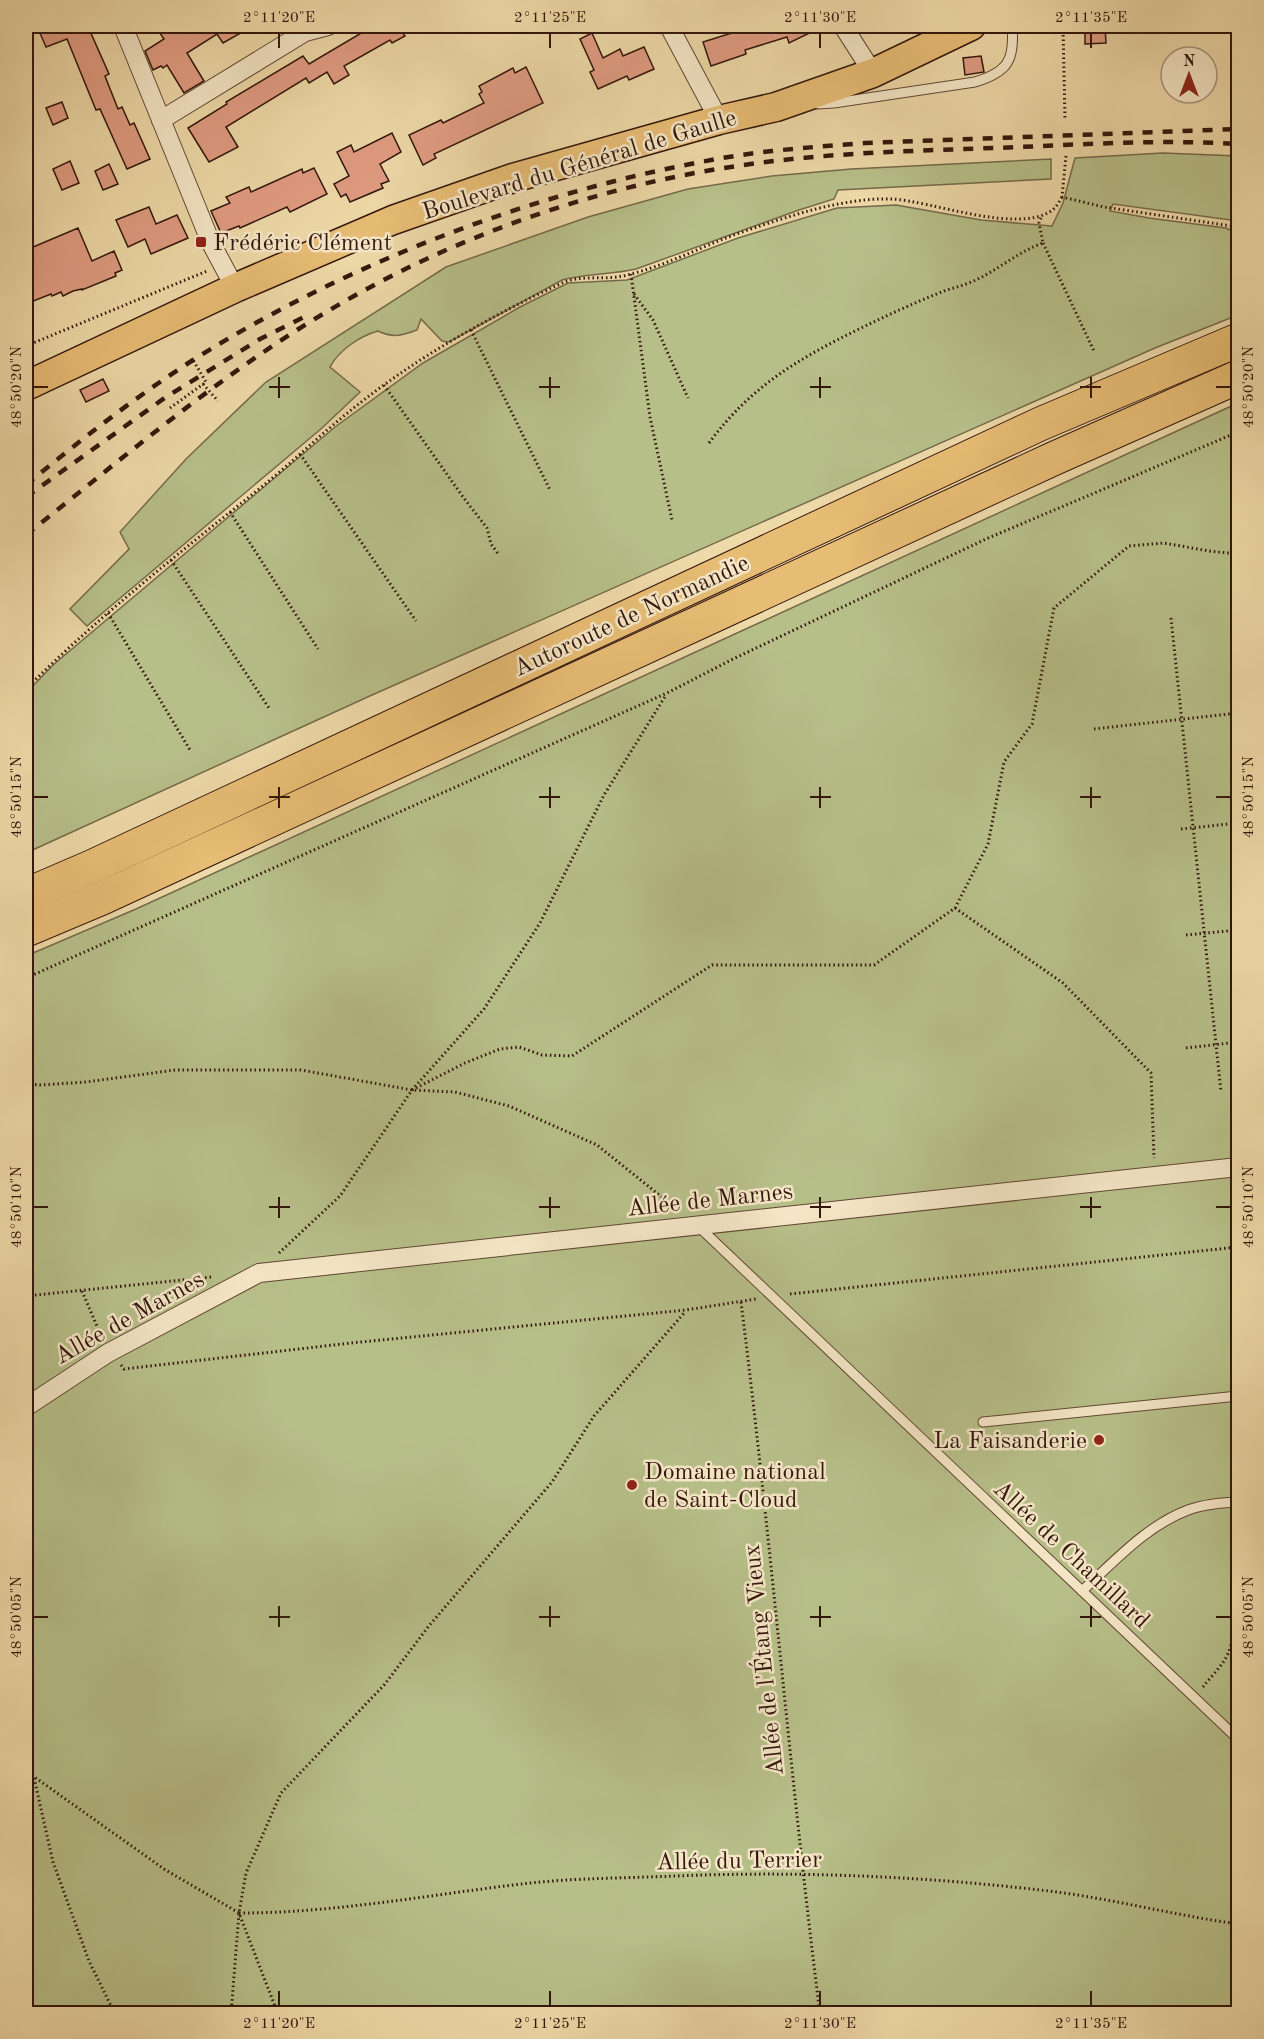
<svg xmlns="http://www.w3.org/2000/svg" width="1264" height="2039" viewBox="0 0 1264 2039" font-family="'Old Standard TT',serif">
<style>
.green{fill:#b7bf89;stroke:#756a4a;stroke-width:1.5}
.building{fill:#e09c82;stroke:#33160c;stroke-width:1.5}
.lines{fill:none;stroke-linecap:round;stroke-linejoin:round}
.service-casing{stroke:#624733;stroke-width:11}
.minor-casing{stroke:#624733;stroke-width:20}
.primary-casing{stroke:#33160c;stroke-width:31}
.motorway-casing{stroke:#33160c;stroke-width:35}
.path{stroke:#33160c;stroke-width:3;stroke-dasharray:1.5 3;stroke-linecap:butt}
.service{stroke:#f4e6c6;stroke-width:9}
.minor{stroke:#f4e6c6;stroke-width:18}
.primary{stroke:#e7bc74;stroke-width:28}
.motorway{stroke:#e7bc74;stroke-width:33}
.rail{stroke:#33160c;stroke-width:4.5;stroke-dasharray:10 10;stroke-linecap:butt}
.ticks{fill:none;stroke:#33160c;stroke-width:2}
.poi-dot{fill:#8f2418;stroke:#f4e6c6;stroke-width:2}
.labels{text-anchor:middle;stroke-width:5;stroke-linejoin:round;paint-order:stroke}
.street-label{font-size:24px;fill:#33160c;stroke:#f4e6c6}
.poi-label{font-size:24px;fill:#33160c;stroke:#f4e6c6;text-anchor:start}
.neatline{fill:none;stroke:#33160c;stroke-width:2}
.ticks-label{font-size:15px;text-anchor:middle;fill:#33160c}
</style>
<rect width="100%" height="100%" fill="#eed9a8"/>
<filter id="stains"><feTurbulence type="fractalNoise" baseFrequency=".00333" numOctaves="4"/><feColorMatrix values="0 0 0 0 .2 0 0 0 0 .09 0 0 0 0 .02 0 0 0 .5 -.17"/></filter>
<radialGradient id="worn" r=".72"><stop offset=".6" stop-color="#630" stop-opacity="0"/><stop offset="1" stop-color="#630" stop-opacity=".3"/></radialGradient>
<g class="green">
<path d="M1163,153L1238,156V221L1113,204L1110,211L1149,218L1226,228L1238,234V315L1155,348L372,695L26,853V693L53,665L335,427L423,363L520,307L568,283L627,280L738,238L837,208L896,205L981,220L1052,226L1063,203L1075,158Z"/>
<path d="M1051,159V179L838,190L834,199L799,210L636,269C611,275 586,273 562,280L449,342L442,341L421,319L417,330C401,336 393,338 378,331C360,336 339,350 330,367L360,392L322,428L87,626L70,609L129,549L120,532L186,459L266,382L446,267L588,217L688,189L772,176L851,169Z"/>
<path d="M1238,403V2013H26V956L136,909Z"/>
</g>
<g class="building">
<path d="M37,26H100L90,31L109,74L105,76L118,109L122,107L130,125L134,123L150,159L127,169L100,109L96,110L67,39L46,47Z"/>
<path d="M155,26H253L223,43L217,34L187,53L204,81L184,93L167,65L163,68L161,66L153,70L145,51L164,39Z"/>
<path d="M373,26H414L402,32L405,36L392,43L390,40L344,66L349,75L334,84L327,72L309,83L306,78L226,127L238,147L209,162L188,128L227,104L226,102L303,56L309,64Z"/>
<path d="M754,26H824L789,43L787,37L745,50L746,54L711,66L703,42Z"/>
<path d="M1085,26H1105L1106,43L1085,44Z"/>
<path d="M592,33L603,58L620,49L623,56L644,47L654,69L629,80L627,76L598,89L590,72L594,70L580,39Z"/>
<path d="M981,56L984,72L965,75L963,58Z"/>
<path d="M526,67L543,103L434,154L436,158L423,165L409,135L441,120L443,123L484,103L479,94L482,92L479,86L513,68L515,73Z"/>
<path d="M62,102L68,118L53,125L46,108Z"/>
<path d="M392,133L401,152L380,164L389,181L381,184L383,188L350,202L346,194L341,197L334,184L349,176L337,152L351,145L354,152Z"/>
<path d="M70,161L79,183L62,190L53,169Z"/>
<path d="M109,164L118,184L103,190L95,171Z"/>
<path d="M314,168L327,194L290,212L287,207L240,228L239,226L221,233L211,211L230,203L226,197L249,187L251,192L302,169L303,173Z"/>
<path d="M149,207L156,224L177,215L188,238L151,254L145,239L128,247L116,220Z"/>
<path d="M78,228L92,261L114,251L122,270L115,273L116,276L82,290V289L73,291L63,296L61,292L52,296L51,294L26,304V250Z"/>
<path d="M103,379L109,391L86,402L80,390Z"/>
</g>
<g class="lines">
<g class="service-casing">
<g id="service">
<path d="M818,104L834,103L975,82C1008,72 1015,60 1012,26"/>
<path d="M698,1226L1238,1739"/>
<path d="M983,1422L1238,1396"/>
<path d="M1082,1591C1115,1561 1146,1526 1188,1510C1204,1504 1222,1503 1238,1502"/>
</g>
</g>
<g class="minor-casing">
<g id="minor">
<path d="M123,26L211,243L235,288"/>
<path d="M669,26L719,120"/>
<path d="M843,26L873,73"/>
<path d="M161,120L305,32L328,26"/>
<path d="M26,1407L108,1353L259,1273L1238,1167"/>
</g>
</g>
<g class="primary-casing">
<path id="primary" d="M26,386L235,288L393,220L513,178L719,120L776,107L873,73L971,26"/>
</g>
<g class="motorway-casing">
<g id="motorway">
<path d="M26,895L91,867L1040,424L1238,340"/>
<path d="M26,930L102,898L1055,458L1238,377"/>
</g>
</g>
<g class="path">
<path d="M1063,26L1065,120"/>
<path d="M1066,156L1062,197L1104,207L1238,227"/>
<path d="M1043,243L1094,351"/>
<path d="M631,274L650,417L672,520"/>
<path d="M634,294L653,320L688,398"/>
<path d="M471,330L550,490"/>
<path d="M26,346L207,271"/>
<path d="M203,384L218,401"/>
<path d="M384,385L463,497L487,528L491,544L499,555"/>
<path d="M170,408L206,382L193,360"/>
<path d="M709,443C751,386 798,359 861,328C888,315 916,302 944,291C953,288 962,286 971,282C996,272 1017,252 1043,243L1039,223L1042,215"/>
<path d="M300,454L416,621"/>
<path d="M230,512L318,649"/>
<path d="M171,560L269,708"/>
<path d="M108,613L190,750"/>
<path d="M1171,618L1221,1092"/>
<path d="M26,689C99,616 178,554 259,489C293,462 325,430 360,403C421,355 491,316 562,283C582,274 605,281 627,275C660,267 691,252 723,239C750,229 780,219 808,211C835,204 864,198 892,199C931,201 1016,234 1051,211C1056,208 1059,202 1062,197"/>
<path d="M1094,729L1238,713"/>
<path d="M1181,829L1238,823"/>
<path d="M955,908L1063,983L1151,1073L1154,1158"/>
<path d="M1186,935L1238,930"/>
<path d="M26,978L667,693L733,659L986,539L1238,432"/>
<path d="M1186,1048L1238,1042"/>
<path d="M26,1084L41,1085L86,1082L175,1070H301L412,1090L455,1092L509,1106L597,1145L678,1210"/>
<path d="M412,1090L465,1063L500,1049L519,1047L542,1055L572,1056L712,965H874L955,908L988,844L1004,762L1032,724L1054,608L1129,546L1164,543L1209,551L1238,554"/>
<path d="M279,1253L340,1196L412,1090L484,1009L540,923L604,795L666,695"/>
<path d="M82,1291L102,1338"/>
<path d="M790,1294L1238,1247"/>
<path d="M26,1296L212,1277"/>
<path d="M741,1302C771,1539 790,1777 820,2014"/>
<path d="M121,1365L124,1369L351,1343L686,1310L756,1299"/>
<path d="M1203,1687C1209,1679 1218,1670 1224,1661C1243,1632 1226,1593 1238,1561"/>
<path d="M26,1759L31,1772"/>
<path d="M26,1768L33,1776L164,1869L239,1913L278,2014"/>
<path d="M34,1778L53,1862L89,1961L115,2014"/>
<path d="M239,1913C337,1913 433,1894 530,1883C578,1878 628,1878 676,1876C797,1871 919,1876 1040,1890C1106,1897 1172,1915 1238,1924"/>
<path d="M231,2014L239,1913L246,1873L281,1793L385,1684L428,1627L552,1482L594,1416L685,1312"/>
</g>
<use href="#service" class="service"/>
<use href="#minor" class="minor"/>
<use href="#primary" class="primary"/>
<use href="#motorway" class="motorway"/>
<g class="rail">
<path d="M26,485C79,441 134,398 193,360C349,262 536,191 717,159C766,150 815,147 865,143L1238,129"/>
<path d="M26,497L166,397L260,339L304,317"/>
<path d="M26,535C124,457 220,375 328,311C452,237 594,187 737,166C822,153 908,151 994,148C1075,145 1157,139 1238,144"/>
</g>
</g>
<path class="ticks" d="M279,33V48M550,33V48M820,33V48M1091,33V48M279,377V398M550,377V398M820,377V398M1091,377V398M33,387H48M269,387H290M539,387H560M810,387H831M1080,387H1101M1216,387H1231M279,787V808M550,787V808M820,787V808M1091,787V808M33,797H48M269,797H290M539,797H560M810,797H831M1080,797H1101M1216,797H1231M279,1197V1218M550,1197V1218M820,1197V1218M1091,1197V1218M33,1207H48M269,1207H290M539,1207H560M810,1207H831M1080,1207H1101M1216,1207H1231M279,1606V1627M550,1606V1627M820,1606V1627M1091,1606V1627M33,1617H48M269,1617H290M539,1617H560M810,1617H831M1080,1617H1101M1216,1617H1231M279,1991V2006M550,1991V2006M820,1991V2006M1091,1991V2006"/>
<g class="poi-dot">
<rect x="195" y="236" width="12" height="12" rx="3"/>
<circle cx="1099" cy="1440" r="6"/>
<circle cx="632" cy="1485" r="6"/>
</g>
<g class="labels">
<g class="street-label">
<text transform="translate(579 164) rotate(-17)" y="8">Boulevard du Général de Gaulle</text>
<text transform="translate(631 615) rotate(-25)" y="8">Autoroute de Normandie</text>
<text transform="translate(710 1199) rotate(-6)" y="8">Allée de Marnes</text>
<text transform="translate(129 1317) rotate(-29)" y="8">Allée de Marnes</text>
<text transform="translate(1072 1554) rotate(43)" y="8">Allée de Chamillard</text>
<text transform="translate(763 1660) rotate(-96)" y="8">Allée de l'Étang Vieux</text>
<text transform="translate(739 1860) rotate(-1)" y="8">Allée du Terrier</text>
</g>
<g class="poi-label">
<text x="213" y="250">Frédéric Clément</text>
<text x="1087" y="1448" text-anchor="end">La Faisanderie</text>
<text x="644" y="1479">Domaine national<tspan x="644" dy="28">de Saint-Cloud</tspan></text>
</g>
</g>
<rect width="1264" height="2039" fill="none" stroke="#eed9a8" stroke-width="66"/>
<g transform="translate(1189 75)"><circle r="28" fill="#f4e6c6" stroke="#a7937c" stroke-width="1.5"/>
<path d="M0-4.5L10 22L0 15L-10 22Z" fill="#8f2418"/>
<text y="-9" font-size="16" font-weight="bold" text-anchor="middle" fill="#33160c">N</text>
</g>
<rect x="33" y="33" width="1198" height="1973" class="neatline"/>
<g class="ticks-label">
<text x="279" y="22">2°11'20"E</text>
<text x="550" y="22">2°11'25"E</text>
<text x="820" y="22">2°11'30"E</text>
<text x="1091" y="22">2°11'35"E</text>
<text transform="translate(16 387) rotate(-90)" y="5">48°50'20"N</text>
<text transform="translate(1248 387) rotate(-90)" y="5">48°50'20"N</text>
<text transform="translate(16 797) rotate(-90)" y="5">48°50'15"N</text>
<text transform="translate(1248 797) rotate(-90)" y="5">48°50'15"N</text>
<text transform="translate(16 1207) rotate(-90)" y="5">48°50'10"N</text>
<text transform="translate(1248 1207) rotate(-90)" y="5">48°50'10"N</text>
<text transform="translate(16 1617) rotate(-90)" y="5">48°50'05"N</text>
<text transform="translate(1248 1617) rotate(-90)" y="5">48°50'05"N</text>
<text x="279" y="2028">2°11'20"E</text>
<text x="550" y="2028">2°11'25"E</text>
<text x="820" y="2028">2°11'30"E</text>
<text x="1091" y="2028">2°11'35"E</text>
</g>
<rect width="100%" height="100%" filter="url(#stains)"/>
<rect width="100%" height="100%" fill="url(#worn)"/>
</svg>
